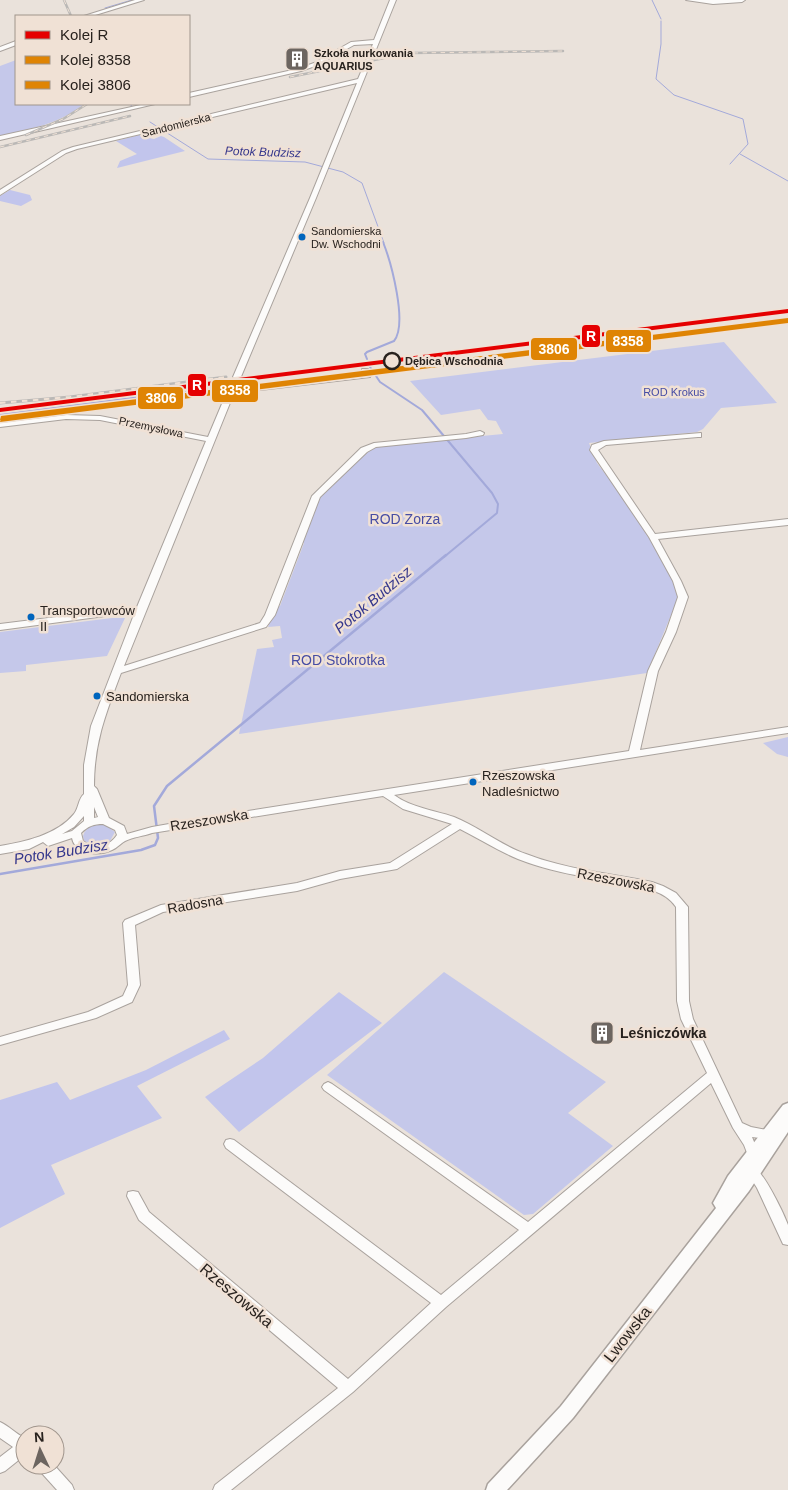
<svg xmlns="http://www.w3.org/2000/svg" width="788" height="1490" viewBox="0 0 788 1490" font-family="Arial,sans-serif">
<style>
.green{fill:#c5c8ea}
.forest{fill:#c2c5ec}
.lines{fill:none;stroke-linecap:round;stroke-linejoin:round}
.stream-far2{stroke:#a3a9da;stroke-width:1}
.stream-far1{stroke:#a3a9da;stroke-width:2}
.stream{stroke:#a3a9da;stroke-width:2.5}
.minor-casing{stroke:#a9a29d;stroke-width:2}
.major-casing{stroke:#a9a29d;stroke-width:3}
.minor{fill:#fcfbfa;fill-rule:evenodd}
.major{fill:#fcfbfa;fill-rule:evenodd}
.rail-far1-casing{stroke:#bab8b6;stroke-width:2.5}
.rail-casing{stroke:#bab8b6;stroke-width:3}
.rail-far1{stroke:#f0e1d5;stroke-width:1;stroke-dasharray:4.5;stroke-linecap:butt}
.rail{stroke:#f0e1d5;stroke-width:2;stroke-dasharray:5.5;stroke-linecap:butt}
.rail-1-casing{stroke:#f0e1d5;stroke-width:3}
.rail-2-casing{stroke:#f0e1d5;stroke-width:3}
.rail-3-casing{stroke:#f0e1d5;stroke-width:3}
.rail-1{fill:#e50000;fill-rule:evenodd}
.rail-2{fill:#df8404;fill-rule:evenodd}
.rail-3{fill:#df8404;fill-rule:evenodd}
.bus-dot{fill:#0065bd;stroke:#f0e1d5;stroke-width:2}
.stop-dot{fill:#f0e1d5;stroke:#28221e;stroke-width:2.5}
.labels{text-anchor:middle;stroke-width:5;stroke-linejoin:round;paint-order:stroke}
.far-poi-label{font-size:11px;font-weight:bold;fill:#28221e;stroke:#f0e1d5;text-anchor:start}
.far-street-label{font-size:11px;fill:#28221e;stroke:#f0e1d5}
.far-bus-label{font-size:11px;fill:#28221e;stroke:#f0e1d5;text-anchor:start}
.far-stop-label{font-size:11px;font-weight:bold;fill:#28221e;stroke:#f0e1d5;text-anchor:start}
.far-park-label{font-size:11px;fill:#464ca4;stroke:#f0e1d5}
.far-water-label{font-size:12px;font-style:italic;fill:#34368c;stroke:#f0e1d5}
.bus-label{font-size:13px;fill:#28221e;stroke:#f0e1d5;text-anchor:start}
.park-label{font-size:14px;fill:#464ca4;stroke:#f0e1d5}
.street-label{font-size:14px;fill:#28221e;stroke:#f0e1d5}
.poi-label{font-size:14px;font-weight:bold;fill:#28221e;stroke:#f0e1d5;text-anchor:start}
.water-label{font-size:15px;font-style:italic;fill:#34368c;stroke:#f0e1d5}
.near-street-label{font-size:16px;fill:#28221e;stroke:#f0e1d5}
.line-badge{stroke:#f0e1d5;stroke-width:2}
.badge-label{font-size:14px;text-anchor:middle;font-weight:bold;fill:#fff}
</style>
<rect width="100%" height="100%" fill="#eae2db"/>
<g class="green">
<path d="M16,60V104H84C59,124 31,129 0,136V66Z"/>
<path d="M724,342L777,403L721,408L703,429L697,432L589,443L597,463L629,505L667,568L679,596L647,673L239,734L257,649L274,647L272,640L282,638L280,626L268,627L275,607L280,606L304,543L299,542L318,497L366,451L376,446L503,434L496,421L488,420L480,409L441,415L410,381Z"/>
<path d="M112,618H125L107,656L26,665V671L0,673V632Z"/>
<path d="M788,737V757L777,754L763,743Z"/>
<path d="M104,824L115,832L110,841L98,846L84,841L83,836C86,826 95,824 104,824Z"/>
<path d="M444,972L606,1082L568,1113L613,1146L533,1214L524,1215L327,1075Z"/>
</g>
<g class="forest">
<path d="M147,133L149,138L154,139L161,136L164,137L185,151L117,168L120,161L137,154L116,141Z"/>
<path d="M10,190L30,195L32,200L21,206L0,201V196Z"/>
<path d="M339,992L382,1023L239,1132L205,1097L263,1058Z"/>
<path d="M224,1030L230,1039L137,1086L162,1118L51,1165L65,1194L0,1228V1100L57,1082L70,1100L146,1070Z"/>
</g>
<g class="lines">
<g class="stream-far2">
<path d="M652,0L661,19"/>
<path d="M105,8L132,0"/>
<path d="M661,21V44L656,79L674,95L743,119L748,144L730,164"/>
<path d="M131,106L132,104"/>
<path d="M150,122L208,159L305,162L343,172L362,183L384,243"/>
<path d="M740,154L788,181"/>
</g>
<g class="stream-far1">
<path d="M367,359L365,354L367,352L394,341C408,324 391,262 383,242"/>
<path d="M370,367L380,382L422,410L492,493L498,504L497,513L444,557"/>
<path d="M0,415L172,393L217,390"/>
</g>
<path class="stream" d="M0,874L141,850L155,845L158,838L154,806L167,786L446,555"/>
<g class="minor-casing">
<g id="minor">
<path d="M135,0H144L92,16H84Z"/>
<path d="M390,0H396L316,198L240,379H237L233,377L310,198L357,83L77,149L66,153L0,195V190L62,151L73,147L358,79L373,44L354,45L318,65L301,71L189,97V93L297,69L314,63L351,42L374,40Z"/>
<path d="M686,0H745L742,2L713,4Z"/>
<path d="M16,41V45L0,51V47Z"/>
<path d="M145,104H155L0,140V136Z"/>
<path d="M362,369H368L371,375L370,377L234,393L124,666L260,623L265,615L312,496L361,448L374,443L466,434L480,431L484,433L483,435L466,438L376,447L367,452L320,497L275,615L266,627L121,673C106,713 94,742 94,786L97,789L109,818L124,826L127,834L152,827L203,818L629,751L648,671L666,632L678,597L673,581L649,537L590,450L592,445L604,441L701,433V437H698L606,445L598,450L655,534L788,519V525L658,539L681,581L688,597L676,632L658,671L640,750L788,727V733L394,795C412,808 434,810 454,817C479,827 500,845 526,854C567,870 610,873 652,882L663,886L676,893L688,907L689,1001L693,1019L742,1123L751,1127L772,1131L774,1134L772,1137L768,1139L752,1137L759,1154L757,1158L753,1159L749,1158L744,1145L733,1128L711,1083L446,1307L353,1392L231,1490H213L215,1485L338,1388L139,1220L127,1196L128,1192L133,1191L138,1192L149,1212L348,1379L431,1303L226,1148L224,1144L226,1140L230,1139L234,1140L441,1295L519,1230L324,1090L322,1087L324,1084L328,1082L332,1084L528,1222L707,1073L681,1019L677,1001L676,907C670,898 661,893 651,890C606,879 561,876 518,859C498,851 480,839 460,829L397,869L340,879L297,891L163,912L135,925L140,985L132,1002L96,1018L0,1045V1037L88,1012L123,996L128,985L123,923L125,920L161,905L297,883L340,871L390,863L452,824L403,809L383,796L152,833C144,836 133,837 125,841C121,843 117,848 112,850C99,856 75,855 72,838L48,846L43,842L29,849L0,854V846C24,842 57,835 74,814C79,808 78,799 84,794V765L91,726L135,612L0,630V624L137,607L206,441L100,420L66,419L0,427V423L66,415L100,416L208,437L232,380H235L239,382L236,388L362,373ZM94,807L98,817L94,818ZM84,816V821L72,831L62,834L74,827ZM103,824L115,830L117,835C109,847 95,850 83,841L81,833C88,826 94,824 103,824Z"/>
<path d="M753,1167C763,1170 784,1214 788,1225C788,1231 788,1239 788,1245L783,1244L757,1188L747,1172L748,1168Z"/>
<path d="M0,1422C9,1426 16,1434 25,1438V1455L5,1471L0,1473V1457L13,1447L0,1438Z"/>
<path d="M37,1465H54L72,1485L74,1490H57L39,1470Z"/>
</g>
</g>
<g class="major-casing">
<path id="major" d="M788,1103V1132L749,1191L573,1418L507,1490H486L488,1484L561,1406L716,1208L713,1203L728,1176L783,1105Z"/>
</g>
<use href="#minor" class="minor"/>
<use href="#major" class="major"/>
<g class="rail-far1-casing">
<g id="rail-far1">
<path d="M64,0L71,16"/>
<path d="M290,77L409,53L563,51"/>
<path d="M26,135L63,119L87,104"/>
<path d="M0,147L130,116"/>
</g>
</g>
<g class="rail-casing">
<path id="rail" d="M0,403L70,397L226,377"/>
</g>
<use href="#rail-far1" class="rail-far1"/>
<use href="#rail" class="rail"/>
<g class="rail-1-casing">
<path id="rail-1" d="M788,309V313L0,412V408Z"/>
</g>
<g class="rail-2-casing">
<path id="rail-2" d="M788,319V323L0,422L1,418Z"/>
</g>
<g class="rail-3-casing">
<path id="rail-3" d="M788,318V322L0,420L1,416Z"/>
</g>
<use href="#rail-1" class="rail-1"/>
<use href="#rail-2" class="rail-2"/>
<use href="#rail-3" class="rail-3"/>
</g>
<defs>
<g id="building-square" transform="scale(1.25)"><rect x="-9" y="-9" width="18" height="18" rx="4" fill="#6c6560" stroke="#f0e1d5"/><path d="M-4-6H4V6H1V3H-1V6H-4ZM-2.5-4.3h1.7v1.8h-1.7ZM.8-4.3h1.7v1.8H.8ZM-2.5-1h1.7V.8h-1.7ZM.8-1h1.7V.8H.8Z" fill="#fff"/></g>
</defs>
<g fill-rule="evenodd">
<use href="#building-square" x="297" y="59"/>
<use href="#building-square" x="602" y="1033"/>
</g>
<g class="bus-dot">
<circle cx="302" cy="237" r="4.5"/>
<circle cx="31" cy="617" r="4.5"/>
<circle cx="97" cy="696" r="4.5"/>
<circle cx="473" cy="782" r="4.5"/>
</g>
<circle class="stop-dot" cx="392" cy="361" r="8"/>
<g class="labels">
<g class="far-poi-label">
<text x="314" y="57">Szkoła nurkowania<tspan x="314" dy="13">AQUARIUS</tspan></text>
</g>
<g class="far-street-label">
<text transform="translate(176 125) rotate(-14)" y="4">Sandomierska</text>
<text transform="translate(151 427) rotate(12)" y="4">Przemysłowa</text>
</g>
<g class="far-bus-label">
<text x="311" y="235">Sandomierska<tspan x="311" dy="13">Dw. Wschodni</tspan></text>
</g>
<g class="far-stop-label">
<text x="405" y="365">Dębica Wschodnia</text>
</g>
<g class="far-park-label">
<text x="674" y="396">ROD Krokus</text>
</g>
<g class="far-water-label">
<text transform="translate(263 152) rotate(2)" y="4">Potok Budzisz</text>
</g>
<g class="bus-label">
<text x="40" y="615">Transportowców<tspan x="40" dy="16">II</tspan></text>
<text x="106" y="701">Sandomierska</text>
<text x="482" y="780">Rzeszowska<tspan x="482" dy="16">Nadleśnictwo</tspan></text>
</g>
<g class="park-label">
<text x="405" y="524">ROD Zorza</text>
<text x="338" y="665">ROD Stokrotka</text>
</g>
<g class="street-label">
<text transform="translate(209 820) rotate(-9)" y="5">Rzeszowska</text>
<text transform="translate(616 880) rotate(11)" y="5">Rzeszowska</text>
<text transform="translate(195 904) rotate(-10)" y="5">Radosna</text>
</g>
<g class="poi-label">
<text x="620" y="1038">Leśniczówka</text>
</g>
<g class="water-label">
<text transform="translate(373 600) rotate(-40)" y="5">Potok Budzisz</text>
<text transform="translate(61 852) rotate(-9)" y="5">Potok Budzisz</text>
</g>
<g class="near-street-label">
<text transform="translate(237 1295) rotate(40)" y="6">Rzeszowska</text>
<text transform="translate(627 1334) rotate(-52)" y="6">Lwowska</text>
</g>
</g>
<g class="line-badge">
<rect x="581" y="324" width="20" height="24" rx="5" fill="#e50000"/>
<rect x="605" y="329" width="47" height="24" rx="5" fill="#df8404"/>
<rect x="530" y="337" width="48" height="24" rx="5" fill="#df8404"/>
<rect x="187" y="373" width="20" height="24" rx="5" fill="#e50000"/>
<rect x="211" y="379" width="48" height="24" rx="5" fill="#df8404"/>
<rect x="137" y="386" width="47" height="24" rx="5" fill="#df8404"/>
</g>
<g class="badge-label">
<text x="591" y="341">R</text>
<text x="628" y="346">8358</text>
<text x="554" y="354">3806</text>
<text x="197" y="390">R</text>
<text x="235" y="395">8358</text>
<text x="161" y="403">3806</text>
</g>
<rect x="15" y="15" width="175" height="90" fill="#f0e1d5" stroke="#a0958c"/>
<rect x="25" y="31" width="25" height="8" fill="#e50000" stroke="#a0958c"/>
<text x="60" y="40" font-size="15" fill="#28221e">Kolej R</text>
<rect x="25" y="56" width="25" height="8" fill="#df8404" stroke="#a0958c"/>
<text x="60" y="65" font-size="15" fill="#28221e">Kolej 8358</text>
<rect x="25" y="81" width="25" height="8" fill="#df8404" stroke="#a0958c"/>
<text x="60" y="90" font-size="15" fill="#28221e">Kolej 3806</text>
<g transform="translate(40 1450) rotate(356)"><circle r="24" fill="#f0e1d5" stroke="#a0958c"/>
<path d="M0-4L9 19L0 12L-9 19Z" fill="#6c6560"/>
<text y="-8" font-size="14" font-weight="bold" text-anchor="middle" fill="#28221e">N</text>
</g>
</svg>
